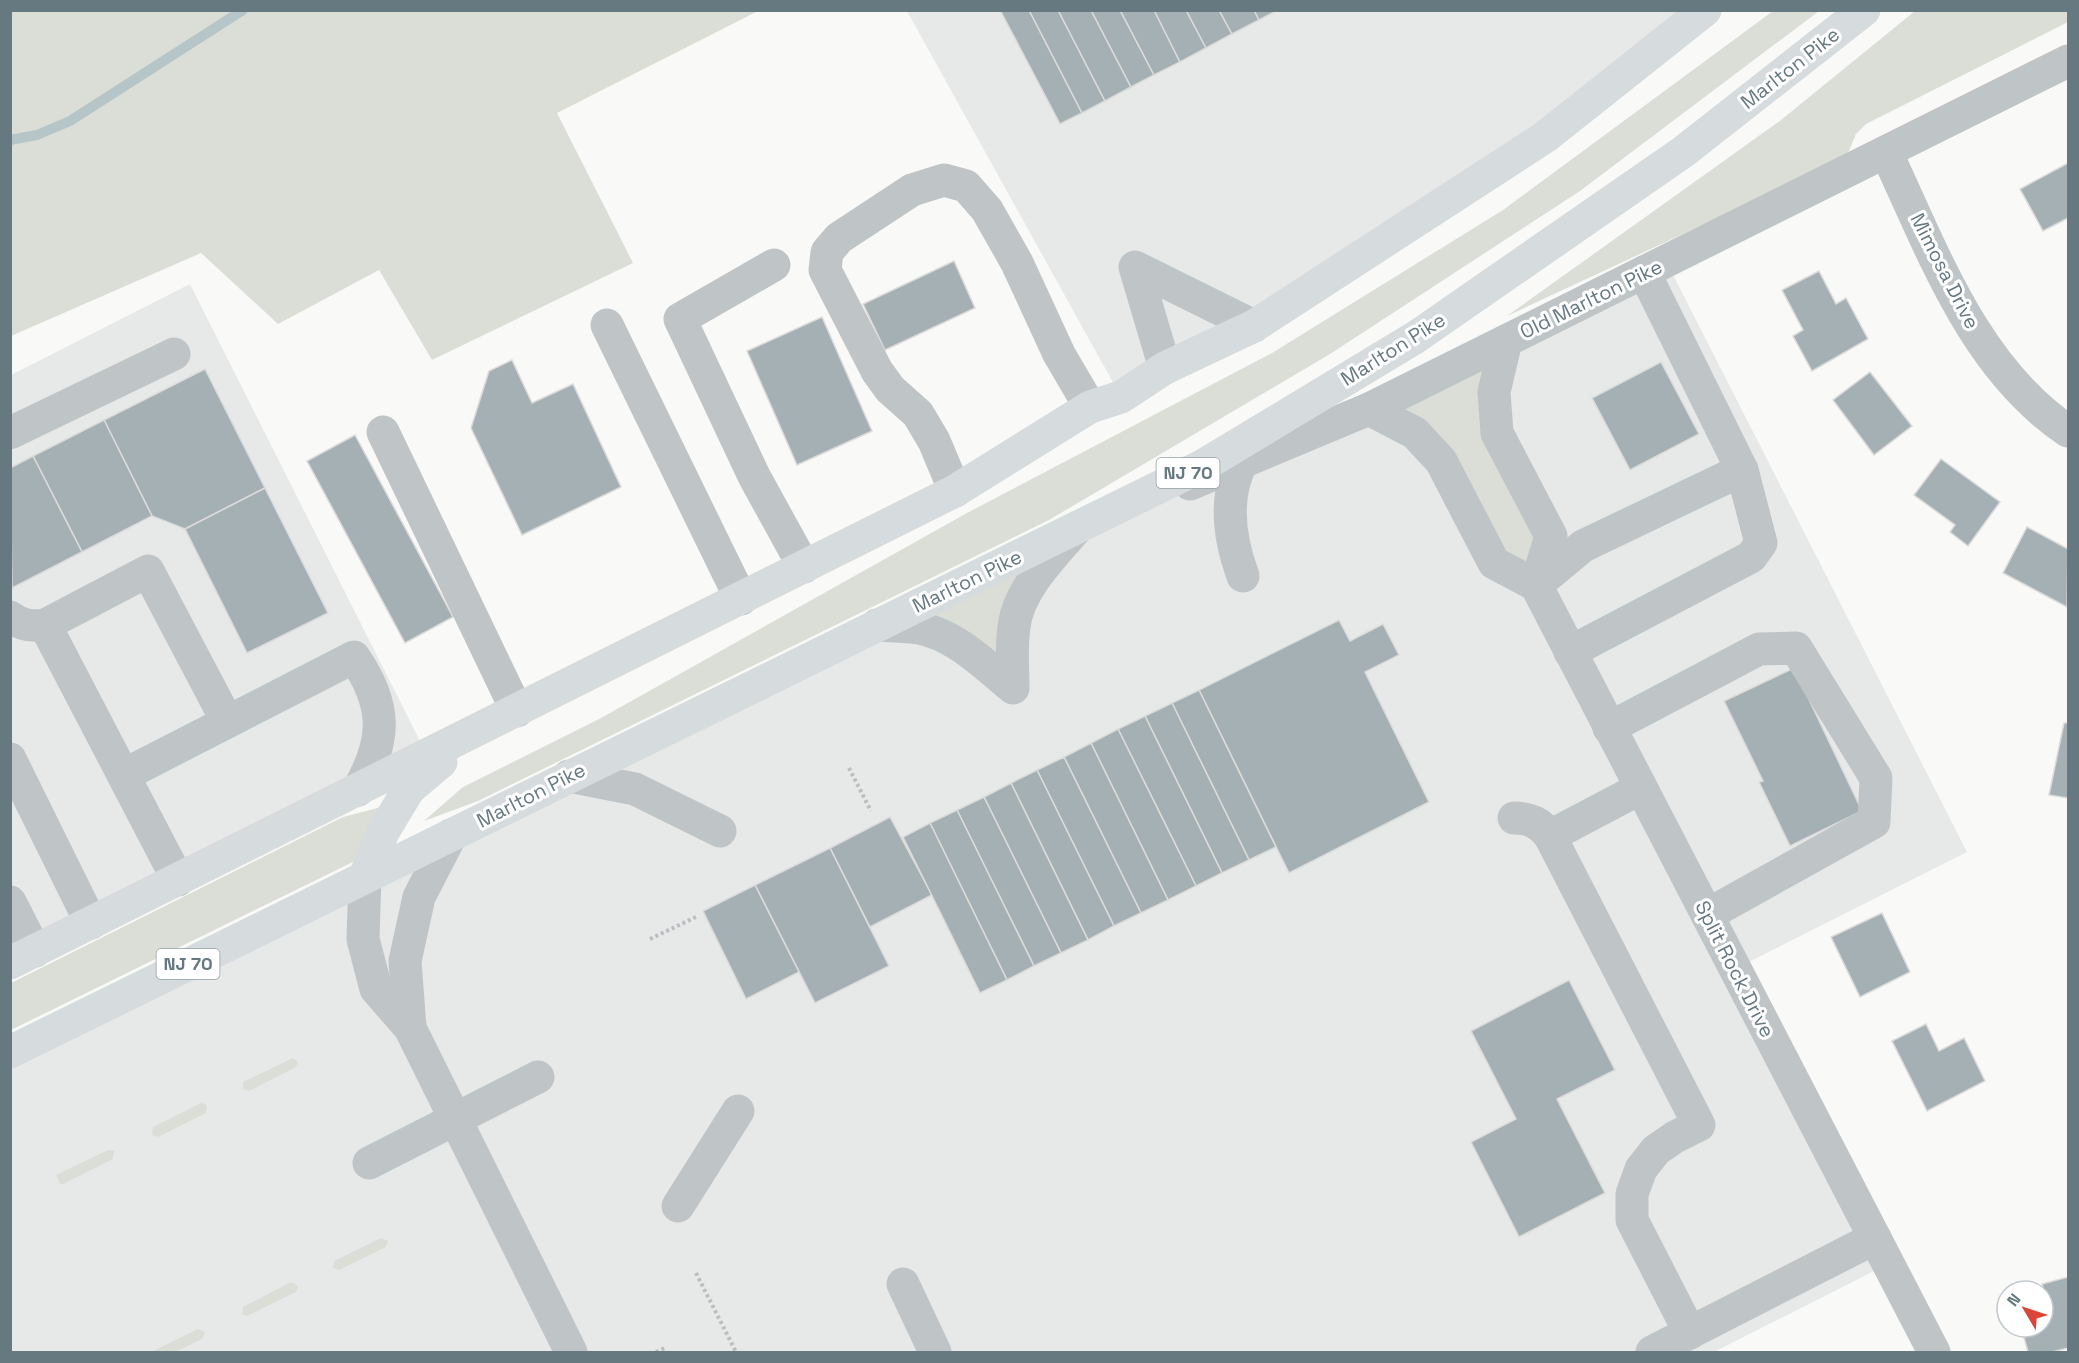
<svg xmlns="http://www.w3.org/2000/svg" width="2079" height="1363" viewBox="0 0 2079 1363" font-family="'Space Grotesk',sans-serif">
<style>
.built{fill:#e7e9e9}
.green{fill:#daded7}
.lines{fill:none;stroke-linecap:round;stroke-linejoin:round}
.stream{stroke:#b6c5c7;stroke-width:10}
.building{fill:#a5b0b5;stroke:#dbdbda;stroke-width:1.5}
.path{stroke:#babec0;stroke-width:4;stroke-dasharray:3 3;stroke-linecap:butt}
.minor{stroke:#bfc5c7;stroke-width:33}
.highway{stroke:#d6dbde;stroke-width:33}
.labels{text-anchor:middle;stroke-width:6;stroke-linejoin:round;paint-order:stroke}
.shield{fill:#fff;stroke:#94a1a7;stroke-width:1.5}
.shield-label{font-size:18px;font-weight:bold;fill:#667981}
.street-label{font-size:20px;fill:#667981;stroke:#fff}
</style>
<rect width="100%" height="100%" fill="#f9f9f8"/>
<g class="built">
<path d="M907,11H1705L1545,137L1121,397Z"/>
<path d="M1666,261L1967,852L1735,969L1888,1264L1714,1352H11V1052L877,625L1369,409L1497,433L1506,341Z"/>
<path d="M190,284L427,755L11,963V375Z"/>
</g>
<g class="green">
<path d="M11,10H758V11L557,113L633,263L432,360L379,270L278,324L201,253L11,336Z"/>
<path d="M1773,11H1819L1580,191L1330,354L1049,520L478,801L424,821L463,787L601,718L967,513L1272,353L1503,210Z"/>
<path d="M1915,11H2068V22L1866,124L1856,134L1846,158L1507,316L1781,120Z"/>
<path d="M1506,341L1494,392L1551,536L1536,585L1494,563L1441,461L1369,409Z"/>
<path d="M1075,530L1040,572L1013,688L966,649L877,625Z"/>
<path d="M389,805L357,860L11,1030V983L343,817Z"/>
<path d="M293,1058L298,1062L296,1067L249,1091L243,1089V1082Z"/>
<path d="M201,1103L207,1105L206,1113L158,1137L152,1135L153,1127Z"/>
<path d="M108,1150L114,1151L113,1159L61,1185L56,1175Z"/>
<path d="M381,1238L388,1241L386,1247L339,1270L333,1268L334,1261Z"/>
<path d="M291,1282L298,1286L296,1292L247,1316L242,1314L243,1307Z"/>
<path d="M198,1329L205,1332L202,1339L175,1352H151Z"/>
</g>
<g class="lines">
<path class="stream" d="M10,140L37,135L70,121L243,10"/>
</g>
<g class="building">
<path d="M1000,10H1029L1082,113L1060,124Z"/>
<path d="M1029,10H1058L1105,101L1082,113Z"/>
<path d="M1058,10H1091L1131,87L1105,101Z"/>
<path d="M1091,10H1120L1154,75L1131,87Z"/>
<path d="M1120,10H1154L1180,62L1154,75Z"/>
<path d="M1154,10H1186L1206,48L1180,62Z"/>
<path d="M1186,10H1219L1232,34L1206,48Z"/>
<path d="M1219,10H1254L1259,20L1232,34Z"/>
<path d="M1254,10H1278L1259,20Z"/>
<path d="M2068,163V218L2043,231L2020,189Z"/>
<path d="M954,261L975,308L885,350L863,304Z"/>
<path d="M1819,271L1836,304L1846,298L1868,339L1812,371L1793,336L1803,330L1782,290Z"/>
<path d="M822,317L872,431L797,465L747,351Z"/>
<path d="M512,360L532,403L573,384L621,487L522,535L471,428L489,371Z"/>
<path d="M1661,362L1699,434L1630,470L1592,398Z"/>
<path d="M205,369L265,488L185,529L152,516L104,420Z"/>
<path d="M1870,372L1912,426L1874,455L1833,400Z"/>
<path d="M104,420L152,516L82,552L33,456Z"/>
<path d="M355,435L453,617L405,643L307,461Z"/>
<path d="M33,456L82,552L12,588L10,468Z"/>
<path d="M1941,459L2000,502L1968,546L1950,532L1955,525L1914,495Z"/>
<path d="M265,488L328,613L247,653L185,529Z"/>
<path d="M2027,527L2068,549L2067,607L2003,573Z"/>
<path d="M1339,620L1350,641L1383,624L1399,655L1365,672L1429,802L1289,873L1199,690Z"/>
<path d="M1794,668L1862,811L1790,846L1759,782L1763,781L1724,701Z"/>
<path d="M1199,690L1276,847L1249,860L1172,703Z"/>
<path d="M1172,703L1249,860L1222,873L1145,716Z"/>
<path d="M1145,716L1222,873L1196,886L1118,729Z"/>
<path d="M2064,723H2068V798L2049,795Z"/>
<path d="M1118,729L1196,886L1168,900L1091,743Z"/>
<path d="M1091,743L1168,900L1141,913L1064,757Z"/>
<path d="M1064,757L1141,913L1114,926L1037,770Z"/>
<path d="M1037,770L1114,926L1088,940L1011,783Z"/>
<path d="M1011,783L1088,940L1061,953L984,797Z"/>
<path d="M984,797L1061,953L1034,966L957,810Z"/>
<path d="M957,810L1034,966L1007,980L930,823Z"/>
<path d="M890,817L932,895L870,927L830,848Z"/>
<path d="M930,823L1007,980L980,993L903,837Z"/>
<path d="M830,848L889,966L815,1003L755,885Z"/>
<path d="M755,885L799,972L746,999L703,911Z"/>
<path d="M1882,913L1910,972L1860,997L1831,937Z"/>
<path d="M1569,980L1615,1070L1557,1099L1605,1193L1519,1237L1471,1142L1516,1119L1471,1031Z"/>
<path d="M1926,1024L1939,1051L1964,1038L1985,1081L1927,1111L1892,1041Z"/>
<path d="M2068,1277V1348L2052,1352H2028L2021,1327H2043V1314L2050,1312L2042,1284Z"/>
</g>
<g class="lines">
<g class="path">
<path d="M849,768L871,811"/>
<path d="M650,939L698,916"/>
<path d="M696,1273L736,1352"/>
<path d="M656,1352L667,1347"/>
</g>
<g class="minor">
<path d="M1886,152C1933,251 1973,367 2068,431"/>
<path d="M774,265L680,319L754,476L804,567"/>
<path d="M607,325L741,599"/>
<path d="M1506,341L1494,392L1497,433L1551,536L1536,585"/>
<path d="M1165,368L1135,267L1254,326"/>
<path d="M1369,409L1415,433L1441,461L1494,563L1536,585L1934,1352"/>
<path d="M383,432L517,711"/>
<path d="M10,433L174,354"/>
<path d="M1190,484L1369,409L2068,61"/>
<path d="M955,491L934,441L918,414L890,389L877,371L825,270L827,252L839,238L912,190L944,180L966,186L987,210L1017,263L1059,354L1090,407"/>
<path d="M1243,576C1228,535 1222,490 1248,452"/>
<path d="M1536,585L1583,546L1742,470L1644,272"/>
<path d="M10,617C21,625 31,627 45,625"/>
<path d="M877,625C890,626 905,626 919,628C956,635 985,665 1013,688C1013,668 1011,647 1014,627C1018,590 1052,557 1075,530"/>
<path d="M1570,652L1751,557L1761,543L1742,470"/>
<path d="M1609,728L1759,649L1796,648L1876,778L1874,822L1707,915"/>
<path d="M10,759L91,923"/>
<path d="M124,775L354,657C387,705 387,740 358,790"/>
<path d="M569,776L635,789L720,831"/>
<path d="M1514,818C1530,818 1540,823 1550,836L1699,1125L1675,1137L1656,1150L1641,1169L1632,1194V1220L1690,1333"/>
<path d="M1550,836L1641,788"/>
<path d="M365,876L363,939L376,989L410,1028L571,1352"/>
<path d="M178,880L45,625L148,571L227,721"/>
<path d="M10,902L35,951"/>
<path d="M410,1028L405,961L419,897L451,835"/>
<path d="M369,1163L538,1077"/>
<path d="M678,1206L738,1111"/>
<path d="M903,1284L935,1352"/>
<path d="M1652,1352L1875,1238"/>
</g>
<g class="highway">
<path d="M365,876L383,832L409,789L441,762"/>
<path d="M10,963L955,491L1090,407L1121,397L1165,368L1254,326L1545,137L1705,10"/>
<path d="M10,1052L1204,465L1416,337L1683,152L1864,10"/>
</g>
</g>
<g class="labels">
<g class="shield">
<rect x="1156.5" y="458" width="63" height="30" rx="4.5"/>
<rect x="156.5" y="949" width="63" height="30" rx="4.5"/>
</g>
<g class="shield-label">
<text x="1188" y="479">NJ 70</text>
<text x="188" y="970">NJ 70</text>
</g>
<g class="street-label">
<text transform="translate(1790 68) rotate(-38)" y="7">Marlton Pike</text>
<text transform="translate(1945 271) rotate(63)" y="7">Mimosa Drive</text>
<text transform="translate(1591 299) rotate(-26)" y="7">Old Marlton Pike</text>
<text transform="translate(1393 349) rotate(-32)" y="7">Marlton Pike</text>
<text transform="translate(967 581) rotate(-26)" y="7">Marlton Pike</text>
<text transform="translate(531 795) rotate(-27)" y="7">Marlton Pike</text>
<text transform="translate(1735 969) rotate(63)" y="7">Split Rock Drive</text>
</g>
</g>
<rect width="2079" height="1363" fill="none" stroke="#667981" stroke-width="24"/>
<g transform="translate(2025 1309) rotate(309)"><circle r="28" fill="#ffffff" stroke="#c2c9cd" stroke-width="1.5"/>
<path d="M0-4.5L10 22L0 15L-10 22Z" fill="#da4637"/>
<text y="-9" font-size="16" font-weight="bold" text-anchor="middle" fill="#667981">N</text>
</g>
</svg>
